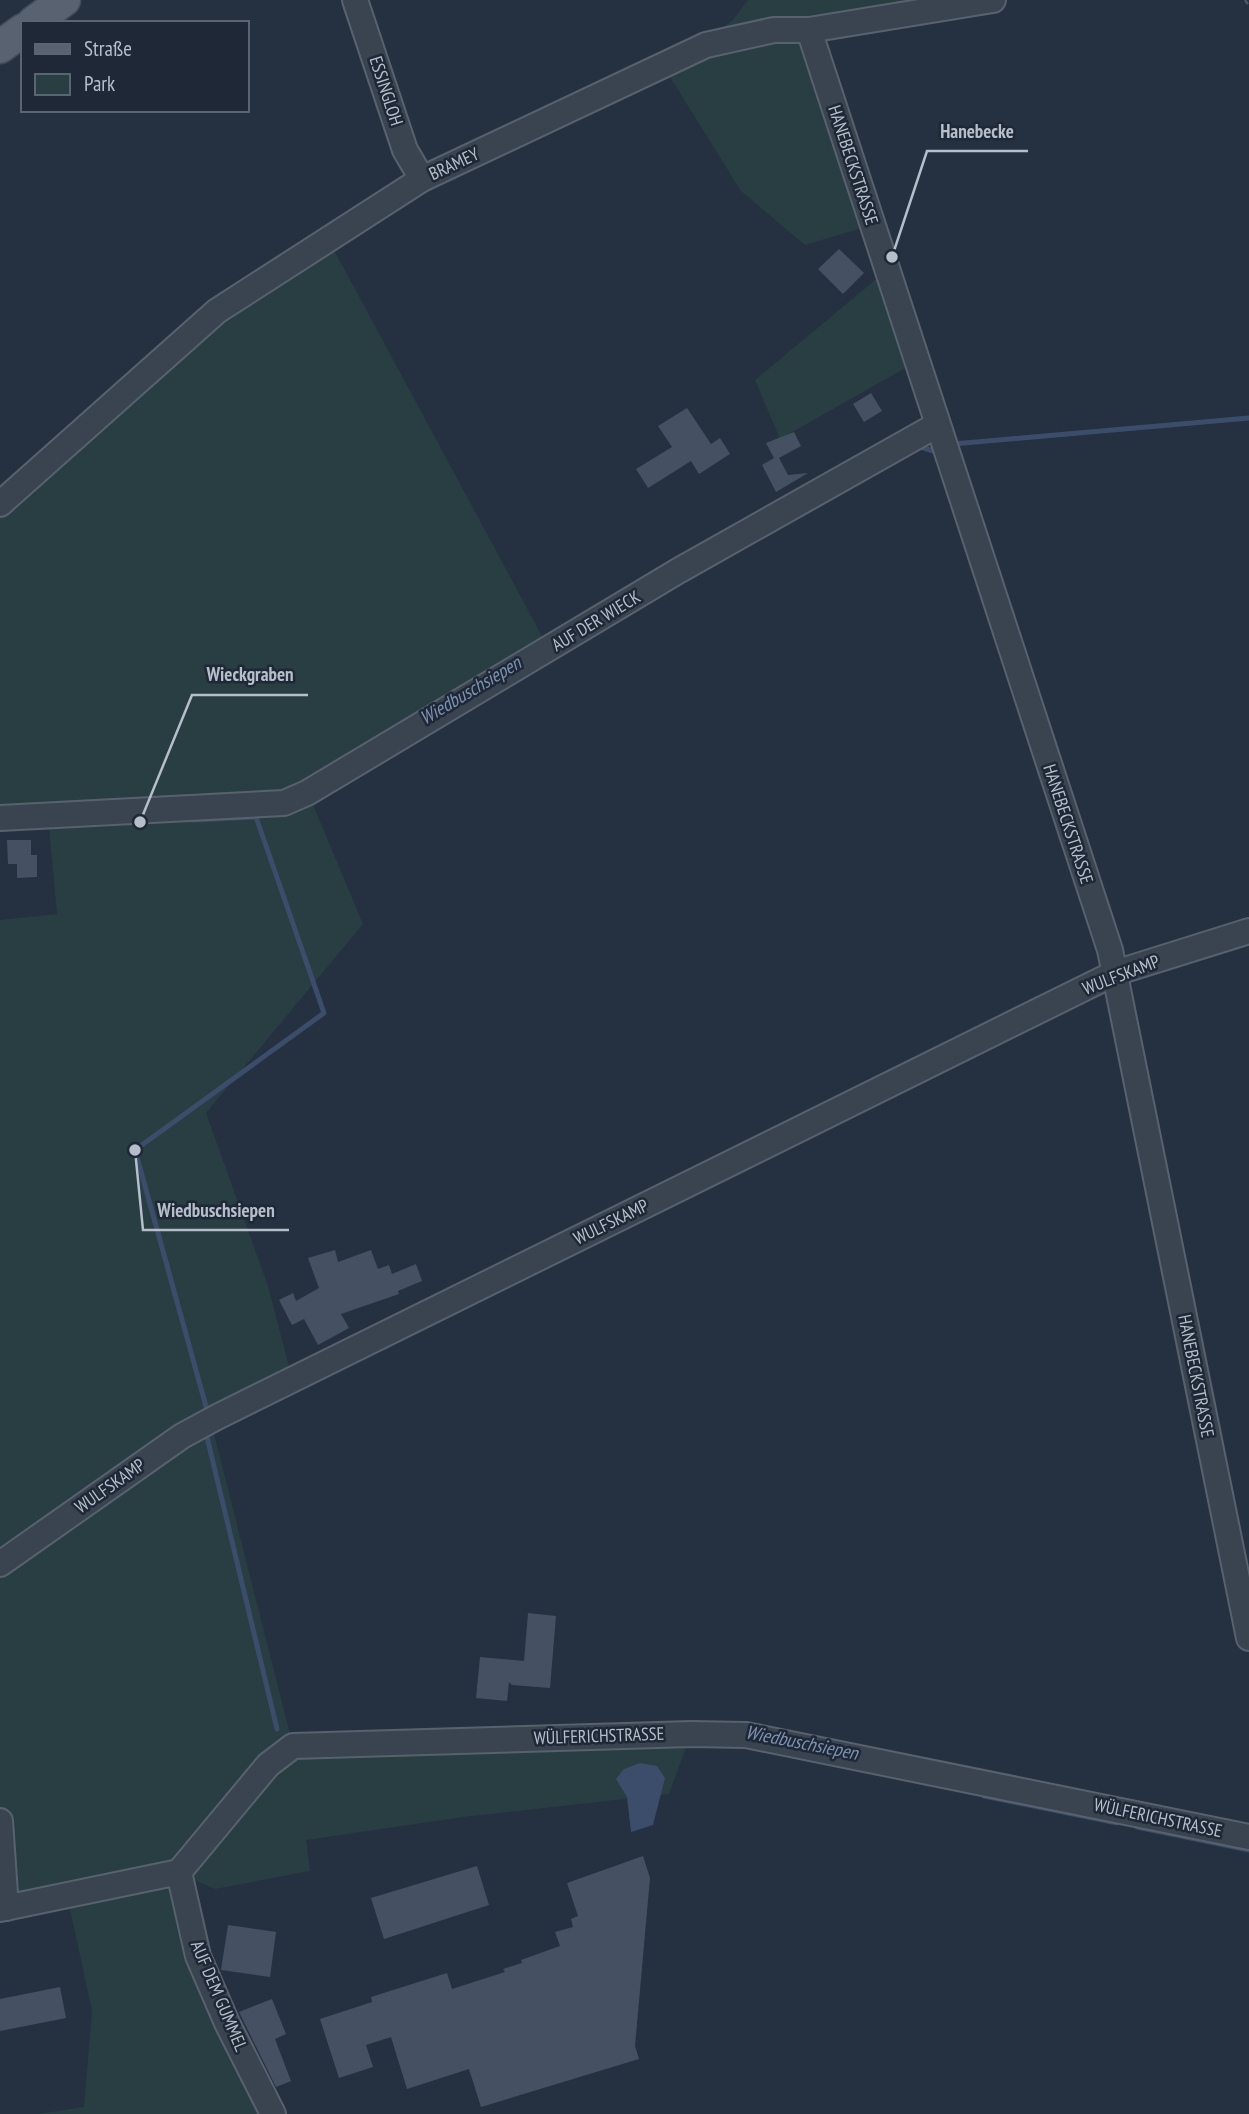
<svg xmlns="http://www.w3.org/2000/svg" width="1249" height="2114" viewBox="0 0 1249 2114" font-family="'PT Sans Narrow',sans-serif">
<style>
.green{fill:#283e42}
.water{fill:#3b4d6a}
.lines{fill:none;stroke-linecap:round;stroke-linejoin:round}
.stream{stroke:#3b4d6a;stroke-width:5}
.building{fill:#455163}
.minor-casing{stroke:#58616e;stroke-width:28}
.major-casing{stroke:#434c5a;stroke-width:35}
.path{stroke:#465b5e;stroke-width:2.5;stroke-dasharray:5 5;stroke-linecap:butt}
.minor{stroke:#3a4350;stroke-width:24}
.major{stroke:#586270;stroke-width:32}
.labels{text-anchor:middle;stroke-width:5;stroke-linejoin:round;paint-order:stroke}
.street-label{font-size:18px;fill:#b6becb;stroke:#1e2836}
.water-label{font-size:19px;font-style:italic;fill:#7e93b2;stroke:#1e2836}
.leader{fill:none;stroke:#b6becb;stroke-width:2.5}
.callout-dot{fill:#b6becb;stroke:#1e2836;stroke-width:2.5}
.callout-label{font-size:19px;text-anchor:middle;font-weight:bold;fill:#b6becb;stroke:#1e2836;stroke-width:5;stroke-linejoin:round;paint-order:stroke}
</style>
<rect width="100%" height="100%" fill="#253141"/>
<g class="green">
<path d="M748,0H921L810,30L872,225L805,245L741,191L665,69L733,20Z"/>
<path d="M327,237L549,649L308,793L363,924L206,1113L268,1286L291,1374L212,1426L293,1746L691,1734L669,1794L463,1817L306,1840L310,1871L215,1889L179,1873L198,1956L273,2114H38L84,2107L92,2011L65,1886L0,1898V920L57,914L48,816L0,818V504L217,311Z"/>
<path d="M887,270L916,362L780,439L755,380Z"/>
</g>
<path class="water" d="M640,1763L657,1766L665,1778L653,1825L631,1832L627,1797L616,1779L624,1769Z"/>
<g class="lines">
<g class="stream">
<path d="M952,441L953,444L1249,418"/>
<path d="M917,446L937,452"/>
<path d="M192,820L256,817"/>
<path d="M207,1410L135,1150L324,1013L256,817"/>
<path d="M206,1433L277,1729"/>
<path d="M984,1796L1117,1823"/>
<path d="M1137,1827L1249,1850"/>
</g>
</g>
<g class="building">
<path d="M839,249L864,273L843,294L818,269Z"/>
<path d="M871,393L882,411L864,422L853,404Z"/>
<path d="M687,408L711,444L720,438L730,454L699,474L691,461L648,488L636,469L672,447L658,426Z"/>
<path d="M794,432L801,446L779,458L788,475L808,473L776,492L762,465L774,458L766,443Z"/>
<path d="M7,840H31V855H37V877L17,878V864H8Z"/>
<path d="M335,1250L338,1262L371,1250L378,1269L389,1265L392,1274L416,1264L422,1281L398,1291L399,1294L341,1314L349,1328L318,1345L304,1319L292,1325L279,1300L293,1293L296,1301L319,1288L308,1258Z"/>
<path d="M528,1613L556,1616L550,1688L512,1685L509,1682L507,1701L476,1698L480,1657L524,1661Z"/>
<path d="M643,1856L650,1878L635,2046L639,2059L481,2107L469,2069L407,2089L391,2037L366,2045L373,2067L339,2078L320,2019L372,2002L371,1997L447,1973L452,1989L505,1972L503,1969L522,1963L521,1960L560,1946L555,1932L573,1927L571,1919L578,1916L567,1883Z"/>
<path d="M477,1866L489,1905L384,1939L371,1898Z"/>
<path d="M228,1925L276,1932L270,1977L221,1970Z"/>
<path d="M60,1987L66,2018L0,2031V1999Z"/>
<path d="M272,1999L286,2034L275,2039L291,2081L276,2087L239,2012Z"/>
</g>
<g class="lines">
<g class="minor-casing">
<g id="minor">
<path d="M355,0L405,150L422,179"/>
<path d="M809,30L1110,950L1249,1638"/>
<path d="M0,504L217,311L422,179L706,45L774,30H809L993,0"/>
<path d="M0,818L284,803L307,793L678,571L937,425"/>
<path d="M0,1564L182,1436L217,1417L1115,973L1249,931"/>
<path d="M0,1821L6,1908"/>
<path d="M179,1872L198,1956L227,2023L273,2114"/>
<path d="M0,1909L179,1872L268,1765L293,1746L691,1734L746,1735L1249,1837"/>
</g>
</g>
<g class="major-casing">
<g id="major">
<path d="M33,23L64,0"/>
<path d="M0,47L23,30"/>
</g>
</g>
<path class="path" d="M1245,0L1249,6"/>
<use href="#minor" class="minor"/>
<use href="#major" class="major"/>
</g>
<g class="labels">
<g class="street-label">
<text transform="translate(386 91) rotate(72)" y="6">ESSINGLOH</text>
<text transform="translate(454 164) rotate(-25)" y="6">BRAMEY</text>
<text transform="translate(853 165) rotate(72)" y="6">HANEBECKSTRASSE</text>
<text transform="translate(596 621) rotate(-31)" y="6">AUF DER WIECK</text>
<text transform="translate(1068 824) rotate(72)" y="6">HANEBECKSTRASSE</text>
<text transform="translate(1121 975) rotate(-21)" y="6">WULFSKAMP</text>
<text transform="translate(611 1222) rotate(-26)" y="6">WULFSKAMP</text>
<text transform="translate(1196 1376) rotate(79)" y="6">HANEBECKSTRASSE</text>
<text transform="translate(110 1486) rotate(-35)" y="6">WULFSKAMP</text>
<text transform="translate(599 1736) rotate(-2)" y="6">WÜLFERICHSTRASSE</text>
<text transform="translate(1158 1818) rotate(12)" y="6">WÜLFERICHSTRASSE</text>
<text transform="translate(219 1996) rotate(67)" y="6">AUF DEM GUMMEL</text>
</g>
<g class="water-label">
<text transform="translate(470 690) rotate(-31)" y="7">Wiedbuschsiepen</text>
<text transform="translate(802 1742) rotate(11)" y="7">Wiedbuschsiepen</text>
</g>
</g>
<path class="leader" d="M892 257L927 151H1028M140 822L192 695H308M135 1150L143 1230H289"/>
<g class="callout-dot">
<circle cx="892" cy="257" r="7"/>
<circle cx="140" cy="822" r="7"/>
<circle cx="135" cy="1150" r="7"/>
</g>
<g class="callout-label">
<text x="977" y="138">Hanebecke</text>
<text x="250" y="681">Wieckgraben</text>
<text x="216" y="1217">Wiedbuschsiepen</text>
</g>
<rect x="21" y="21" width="228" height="91" fill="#1e2836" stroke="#5b6472" stroke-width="2"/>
<rect x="35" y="44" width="35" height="10" fill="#586270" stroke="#5b6472" stroke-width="2"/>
<text x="84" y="56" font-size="21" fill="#b6becb">Straße</text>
<rect x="35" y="74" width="35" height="21" fill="#283e42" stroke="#5b6472" stroke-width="2"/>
<text x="84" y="91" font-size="21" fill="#b6becb">Park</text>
</svg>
